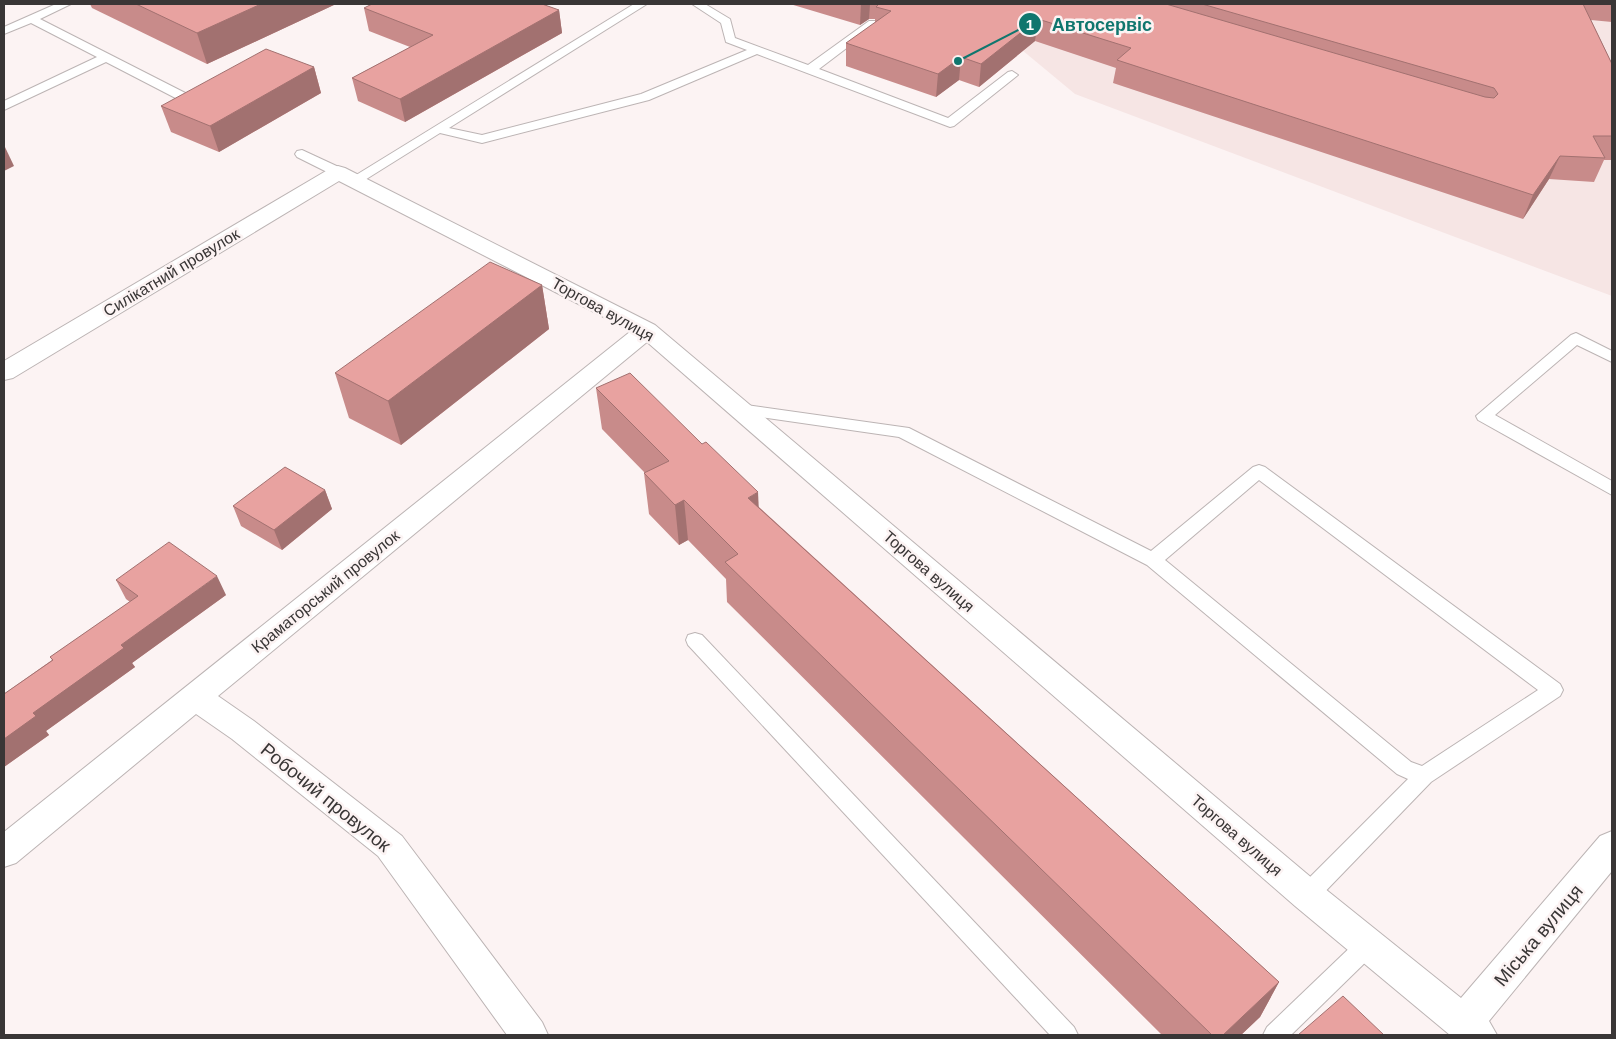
<svg xmlns="http://www.w3.org/2000/svg" width="1616" height="1039" viewBox="0 0 1616 1039" font-family="Arial,sans-serif">
	<style>
		.built { fill: #f6e5e4 }
		.lines { fill: none; stroke-linecap: round; stroke-linejoin: round }
		.service-casing { stroke: #bcb4b4; stroke-width: 2 }
		.minor-casing { stroke: #bcb4b4; stroke-width: 2 }
		.service { fill: #fff; fill-rule: evenodd }
		.minor { fill: #fff; fill-rule: evenodd }
		.wall { fill: #c88b8a }
		.shaded-wall { fill: #a27170 }
		.building { fill: #e8a2a0; stroke: #a27170 }
		.labels { text-anchor: middle; stroke-width: 5; stroke-linejoin: round; paint-order: stroke }
		.street-label { font-size: 16px; fill: #393636; stroke: #fcf3f3 }
		.near-street-label { font-size: 19px; fill: #393636; stroke: #fcf3f3 }
		.leader { fill: none; stroke: #0f766e; stroke-width: 2 }
		.callout-dot { fill: #0f766e; stroke: #fcf3f3; stroke-width: 2 }
		.mark-label { font-size: 15px; text-anchor: middle; font-weight: bold; fill: #fff }
		.callout-label { font-size: 18px; text-anchor: middle; font-weight: bold; fill: #0f766e; stroke: #fcf3f3; stroke-width: 5; stroke-linejoin: round; paint-order: stroke }
	</style>
	<rect width="100%" height="100%" fill="#fcf3f3"/>
	<path class="built" d="M981,4h631v292l-537,-202 -101,-84z"/>
	<g class="lines">
		<g class="service-casing">
			<g id="service">
				<path d="M56,4h15l-31,15 159,81 2,3 -2,3h-8l-85,-44 -102,48v-9l93,-44 -66,-34 -27,11v-7z"/>
				<path d="M634,4h13l-198,124 33,7 159,-41 106,-44 -21,-8 -5,-19 -29,-19h13l25,15 5,19 73,27 61,-44h8l2,2 -2,2 -58,44 129,49 60,-46 4,-1 6,4 -64,51 -4,1 -193,-73 -108,46 -167,43 -42,-10 -80,50 -5,1 -7,-4z"/>
				<path d="M302,150l41,19 2,3 -7,4 -5,-1 -36,-18 -2,-3 2,-3z"/>
				<path d="M1576,333l36,18v11l-35,-17 -82,70 117,66v14l-134,-75 -2,-4 95,-81z"/>
				<path d="M739,404l170,24 242,123 102,-84 6,-2 6,2 295,217 3,6 -3,6 -129,86 -116,120 -8,3 -8,-3 -3,-7 3,-7 109,-109 -11,-5 -250,-209 -248,-128 -166,-24 -2,-4 2,-4zM1259,480l279,210 -116,76 -11,-4 -246,-202z"/>
				<path d="M695,633l7,2 372,392 4,8h-28l-362,-390 -2,-5 2,-5z"/>
				<path d="M1368,934l8,4 3,7 -3,7 -85,83h-28l4,-8 93,-89z"/>
			</g>
		</g>
		<g class="minor-casing">
			<path id="minor" d="M338,166l7,2 310,157 664,559 142,114 139,-162 12,-5v40l-123,150 8,14h-47l-155,-129 -648,-564 -429,354 36,25 148,115 140,186 6,13h-41l-129,-179 -146,-117 -36,-25 -180,149 -12,4v-35l627,-501 -292,-150 -326,197 -9,2v-19l327,-193z"/>
		</g>
		<use href="#service" class="service"/>
		<use href="#minor" class="minor"/>
	</g>
	<g class="wall">
		<path d="M90,4h246l-129,60 -115,-56z"/>
		<path d="M790,4h822v18l-21,-2 21,44v96h-8l-10,22 -45,-3 -26,40 -410,-136 3,-15 -81,-27 -56,46 -20,-7 -23,17 -90,-31v-23l29,-20v-4h-6l-9,6z"/>
		<path d="M364,8l195,2 3,23 -157,89 -47,-21 -6,-23 58,-31 -41,-16z"/>
		<path d="M314,67l7,26 -102,59 -48,-20 -10,-26z"/>
		<path d="M542,285l7,44 -148,116 -52,-27 -14,-45z"/>
		<path d="M596,388l163,119 520,475 -19,35 -19,18h-79l-435,-433 -1,-23 -38,-39 -9,5 -30,-31 -5,-41h1l-43,-44z"/>
		<path d="M325,490l7,19 -50,41 -41,-24 -8,-20z"/>
		<path d="M116,580l110,15 -94,68 3,4 -89,64 3,4 -45,32v-73l48,-34 -2,-3 80,-55 -4,-3z"/>
	</g>
	<g class="shaded-wall">
		<path d="M261,4h75l-129,60 -10,-31z"/>
		<path d="M861,4h9l-1,15 -9,6z"/>
		<path d="M559,10l3,23 -157,89 -5,-23z"/>
		<path d="M1038,19l-3,22 -56,46 2,-23z"/>
		<path d="M961,57l-2,23 -23,17 2,-23z"/>
		<path d="M314,67l7,26 -102,59 -9,-26z"/>
		<path d="M4,145l10,21 -10,5z"/>
		<path d="M1560,156l-11,23 -26,40 10,-24z"/>
		<path d="M542,285l7,44 -148,116 -13,-44z"/>
		<path d="M325,490l7,19 -50,41 -8,-20z"/>
		<path d="M758,492l2,41 -12,-35z"/>
		<path d="M684,500l4,40 -9,5 -4,-40z"/>
		<path d="M217,576l9,19 -94,68 3,4 -89,64 3,4 -45,32v-28l29,-26 88,-68z"/>
		<path d="M1279,982l-19,35 -19,18h-18z"/>
	</g>
	<g class="building">
		<path d="M136,4h125l-64,29z"/>
		<path d="M372,4h170l17,6 -159,89 -48,-21 81,-43 -69,-27z"/>
		<path d="M879,4h287l319,93 9,1 4,-4 -4,-6 -292,-84h381l29,60v72h-19l12,22 -45,-2 -27,39 -416,-135 14,-12 -93,-29 -57,45 -20,-7 -23,17 -92,-31 45,-32 -15,-4z"/>
		<path d="M266,49l48,18 -104,59 -49,-20z"/>
		<path d="M490,262l52,23 -154,116 -53,-28z"/>
		<path d="M630,373l72,71 4,-2 52,50 -10,6 531,484 -56,53h-11l-487,-473 13,-8 -54,-54 -9,5 -31,-32 25,-12 -73,-73z"/>
		<path d="M285,467l40,23 -51,40 -41,-24z"/>
		<path d="M169,542l48,34 -96,69 3,3 -91,65 3,3 -32,23v-45l49,-34 -3,-3 88,-61 -22,-16z"/>
		<path d="M1343,996l41,39h-86z"/>
	</g>
	<g class="labels">
		<g class="street-label">
			<text transform="translate(171 272) rotate(-31)" y="6">Силікатний провулок</text>
			<text transform="translate(603 309) rotate(29)" y="6">Торгова вулиця</text>
			<text transform="translate(929 571) rotate(41)" y="6">Торгова вулиця</text>
			<text transform="translate(325 591) rotate(-39)" y="6">Краматорський провулок</text>
			<text transform="translate(1237 835) rotate(41)" y="6">Торгова вулиця</text>
		</g>
		<g class="near-street-label">
			<text transform="translate(326 797) rotate(39)" y="7">Робочий провулок</text>
			<text transform="translate(1538 935) rotate(-50)" y="7">Міська вулиця</text>
		</g>
	</g>
	<path class="leader" d="M958 61L1030 24"/>
	<g class="callout-dot">
		<circle cx="958" cy="61" r="5"/>
		<circle cx="1030" cy="24" r="12"/>
	</g>
	<g class="mark-label">
		<text x="1030" y="30">1</text>
	</g>
	<g class="callout-label">
		<text x="1102" y="31">Автосервіс</text>
	</g>
	<rect width="1616" height="1039" fill="none" stroke="#393636" stroke-width="10"/>
</svg>
